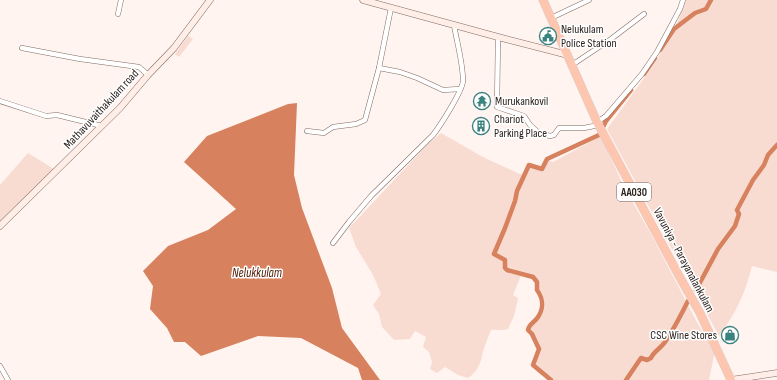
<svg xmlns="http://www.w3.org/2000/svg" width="777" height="380" viewBox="0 0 777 380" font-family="'Sofia Sans Condensed',sans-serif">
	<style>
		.green { fill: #f9dcd1 }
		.water { fill: #d7815e }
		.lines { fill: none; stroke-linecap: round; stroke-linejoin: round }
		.canal { stroke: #d7815e; stroke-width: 4.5 }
		.street-casing { stroke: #816b62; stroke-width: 5.5 }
		.secondary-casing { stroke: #816b62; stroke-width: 7 }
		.highway-casing { stroke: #d5d3d2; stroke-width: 9 }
		.street { stroke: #fff; stroke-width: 4.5 }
		.secondary { stroke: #ffeee7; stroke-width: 6 }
		.highway { stroke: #fec5af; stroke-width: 8 }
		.labels { text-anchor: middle; stroke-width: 3; stroke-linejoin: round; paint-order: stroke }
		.shield { fill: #fff; stroke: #6b6462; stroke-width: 1 }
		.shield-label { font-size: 11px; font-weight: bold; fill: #2c221f }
		.poi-label { font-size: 12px; fill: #2c221f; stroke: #fff; text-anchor: start }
		.street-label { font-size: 12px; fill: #2c221f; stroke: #fff }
		.water-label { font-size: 13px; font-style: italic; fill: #501a01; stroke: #fff }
	</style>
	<rect width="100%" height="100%" fill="#fff4f0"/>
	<g class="green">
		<path d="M686,0h91v272l-25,-6c-7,28 -16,47 -33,70l-112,-207 48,-66 23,-42z"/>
		<path d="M188,36l5,3 -14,18 -4,-3z"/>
		<path d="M441,133l42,24 37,17 5,1 5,-8 13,3 5,-10 5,2 48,-26 23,51 27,47 48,92 16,25 -6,29h-161l-13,-16 5,-16 -6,-13 -4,-6c7,-9 18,-23 12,-35 -1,-2 -3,-4 -4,-6 -2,-3 -3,-8 -5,-12l-11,-3 -9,22 5,3 -4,18 -6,13c-6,2 -11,0 -17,1 -2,6 -5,12 -7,18 -3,12 -4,22 -16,30l-10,-3 -13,-8 -8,6 -7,-4 2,-7 -3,-10 -6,-5 3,-10 -11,-6 -5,8 -16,1 -12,-13 -3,-13 -6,-9 8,-11 -8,-19 -17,-28 -7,-19 79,-84z"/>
		<path d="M28,153l26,16 -52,53 -2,-1v-36z"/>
	</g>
	<path class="water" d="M297,103l-3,72 8,33 30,80 10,40 38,52h-18l-4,-12 -57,-30 -43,-2 -57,20 -16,-14h-11l-7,-14 -17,-19 3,-23 -10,-15 25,-25 40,-16 28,-21 -52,-47 23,-26 81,-32z"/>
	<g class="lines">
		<g class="canal">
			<path d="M660,50l14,-21 21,-16 11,-4 5,-9"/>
			<path d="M644,74l11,-16"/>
			<path d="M696,290l22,-41 17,-23 4,-12 -2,-4 16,-30 11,-15 4,-10 9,-10"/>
			<path d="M551,380l-18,-15 6,-16 -7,-15 -4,-4c1,-6 7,-8 10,-13 6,-9 5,-19 -1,-27v-8l-4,-5 -26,-7 -2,-2v-8l-11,-6 11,-26 10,-27 2,-10 12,-26 13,4 5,-10 52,-24 7,-14 25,-31"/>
			<path d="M626,380l15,-22 6,2 4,-2c2,-6 10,-10 14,-16 9,-13 16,-27 23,-41"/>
		</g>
		<g class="street-casing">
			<g id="street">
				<path d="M118,14l3,-14"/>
				<path d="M551,18l38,-18"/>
				<path d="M498,37l-1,70 27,9 6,9 9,8 11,3 4,-1 5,-7h25l15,-3"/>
				<path d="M22,48l58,11 59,8 9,8"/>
				<path d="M572,65l39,-26 33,-25"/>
				<path d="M379,68l21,4 17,6 26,12 17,-1"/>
				<path d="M0,101l46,15 11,-1 45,11"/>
				<path d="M597,122l9,-6 36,-42 15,-22 23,-43 3,-9"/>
				<path d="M307,131l17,2 9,-6 23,-3 9,-4 14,-52 12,-60"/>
				<path d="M333,243l16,-21 22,-26 62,-61c7,-9 29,-43 30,-54 0,-18 -6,-38 -9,-56"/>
				<path d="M0,366l8,14"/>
			</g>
		</g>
		<g class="secondary-casing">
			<g id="secondary">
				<path d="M363,0l135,37 70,18"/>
				<path d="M0,226l120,-118 28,-33 26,-27 36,-48"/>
				<path d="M731,380l46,-7"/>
			</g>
		</g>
		<g class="highway-casing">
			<path id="highway" d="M543,0l54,122 81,152 22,39 31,67"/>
		</g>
		<use href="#street" class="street"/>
		<use href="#secondary" class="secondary"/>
		<use href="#highway" class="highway"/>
	</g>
	<defs>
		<g id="civic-ring" transform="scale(0.9)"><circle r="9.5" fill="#fff" stroke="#3a8280" stroke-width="1.5"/><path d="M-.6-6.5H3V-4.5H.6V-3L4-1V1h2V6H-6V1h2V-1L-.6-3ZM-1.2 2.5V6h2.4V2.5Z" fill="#3a8280"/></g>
		<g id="temple-ring" transform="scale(0.9)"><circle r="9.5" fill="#fff" stroke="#3a8280" stroke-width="1.5"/><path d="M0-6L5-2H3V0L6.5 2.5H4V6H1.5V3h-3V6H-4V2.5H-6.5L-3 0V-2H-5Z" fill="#3a8280"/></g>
		<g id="building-ring" transform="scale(0.9)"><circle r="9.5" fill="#fff" stroke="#3a8280" stroke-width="1.5"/><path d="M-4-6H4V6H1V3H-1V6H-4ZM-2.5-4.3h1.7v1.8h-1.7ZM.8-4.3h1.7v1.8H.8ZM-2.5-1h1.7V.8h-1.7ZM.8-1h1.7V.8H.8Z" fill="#3a8280"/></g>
		<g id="shop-ring" transform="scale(0.9)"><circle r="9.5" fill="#fff" stroke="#3a8280" stroke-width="1.5"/><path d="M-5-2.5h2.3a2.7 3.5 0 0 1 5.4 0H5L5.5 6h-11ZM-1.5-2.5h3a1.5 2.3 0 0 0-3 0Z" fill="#3a8280"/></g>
	</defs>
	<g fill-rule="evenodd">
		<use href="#civic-ring" x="548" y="36"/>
		<use href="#temple-ring" x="482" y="101"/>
		<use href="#building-ring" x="481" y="126"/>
		<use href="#shop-ring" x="730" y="335"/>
	</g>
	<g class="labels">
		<rect class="shield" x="617" y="183" width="34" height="18" rx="3"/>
		<g class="shield-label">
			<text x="634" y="196">AA030</text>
		</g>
		<g class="poi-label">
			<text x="561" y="33">Nelukulam<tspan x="561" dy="14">Police Station</tspan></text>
			<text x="495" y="105">Murukankovil</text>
			<text x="494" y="123">Chariot<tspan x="494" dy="14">Parking Place</tspan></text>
			<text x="717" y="339" text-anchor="end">CSC Wine Stores</text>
		</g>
		<g class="street-label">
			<text transform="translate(101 109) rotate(-47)" y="4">Mathavuvaithakulam road</text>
			<text transform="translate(684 260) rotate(62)" y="4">Vavuniya - Parayanalankulam</text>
		</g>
		<g class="water-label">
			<text x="257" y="277">Nelukkulam</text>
		</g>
	</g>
</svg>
